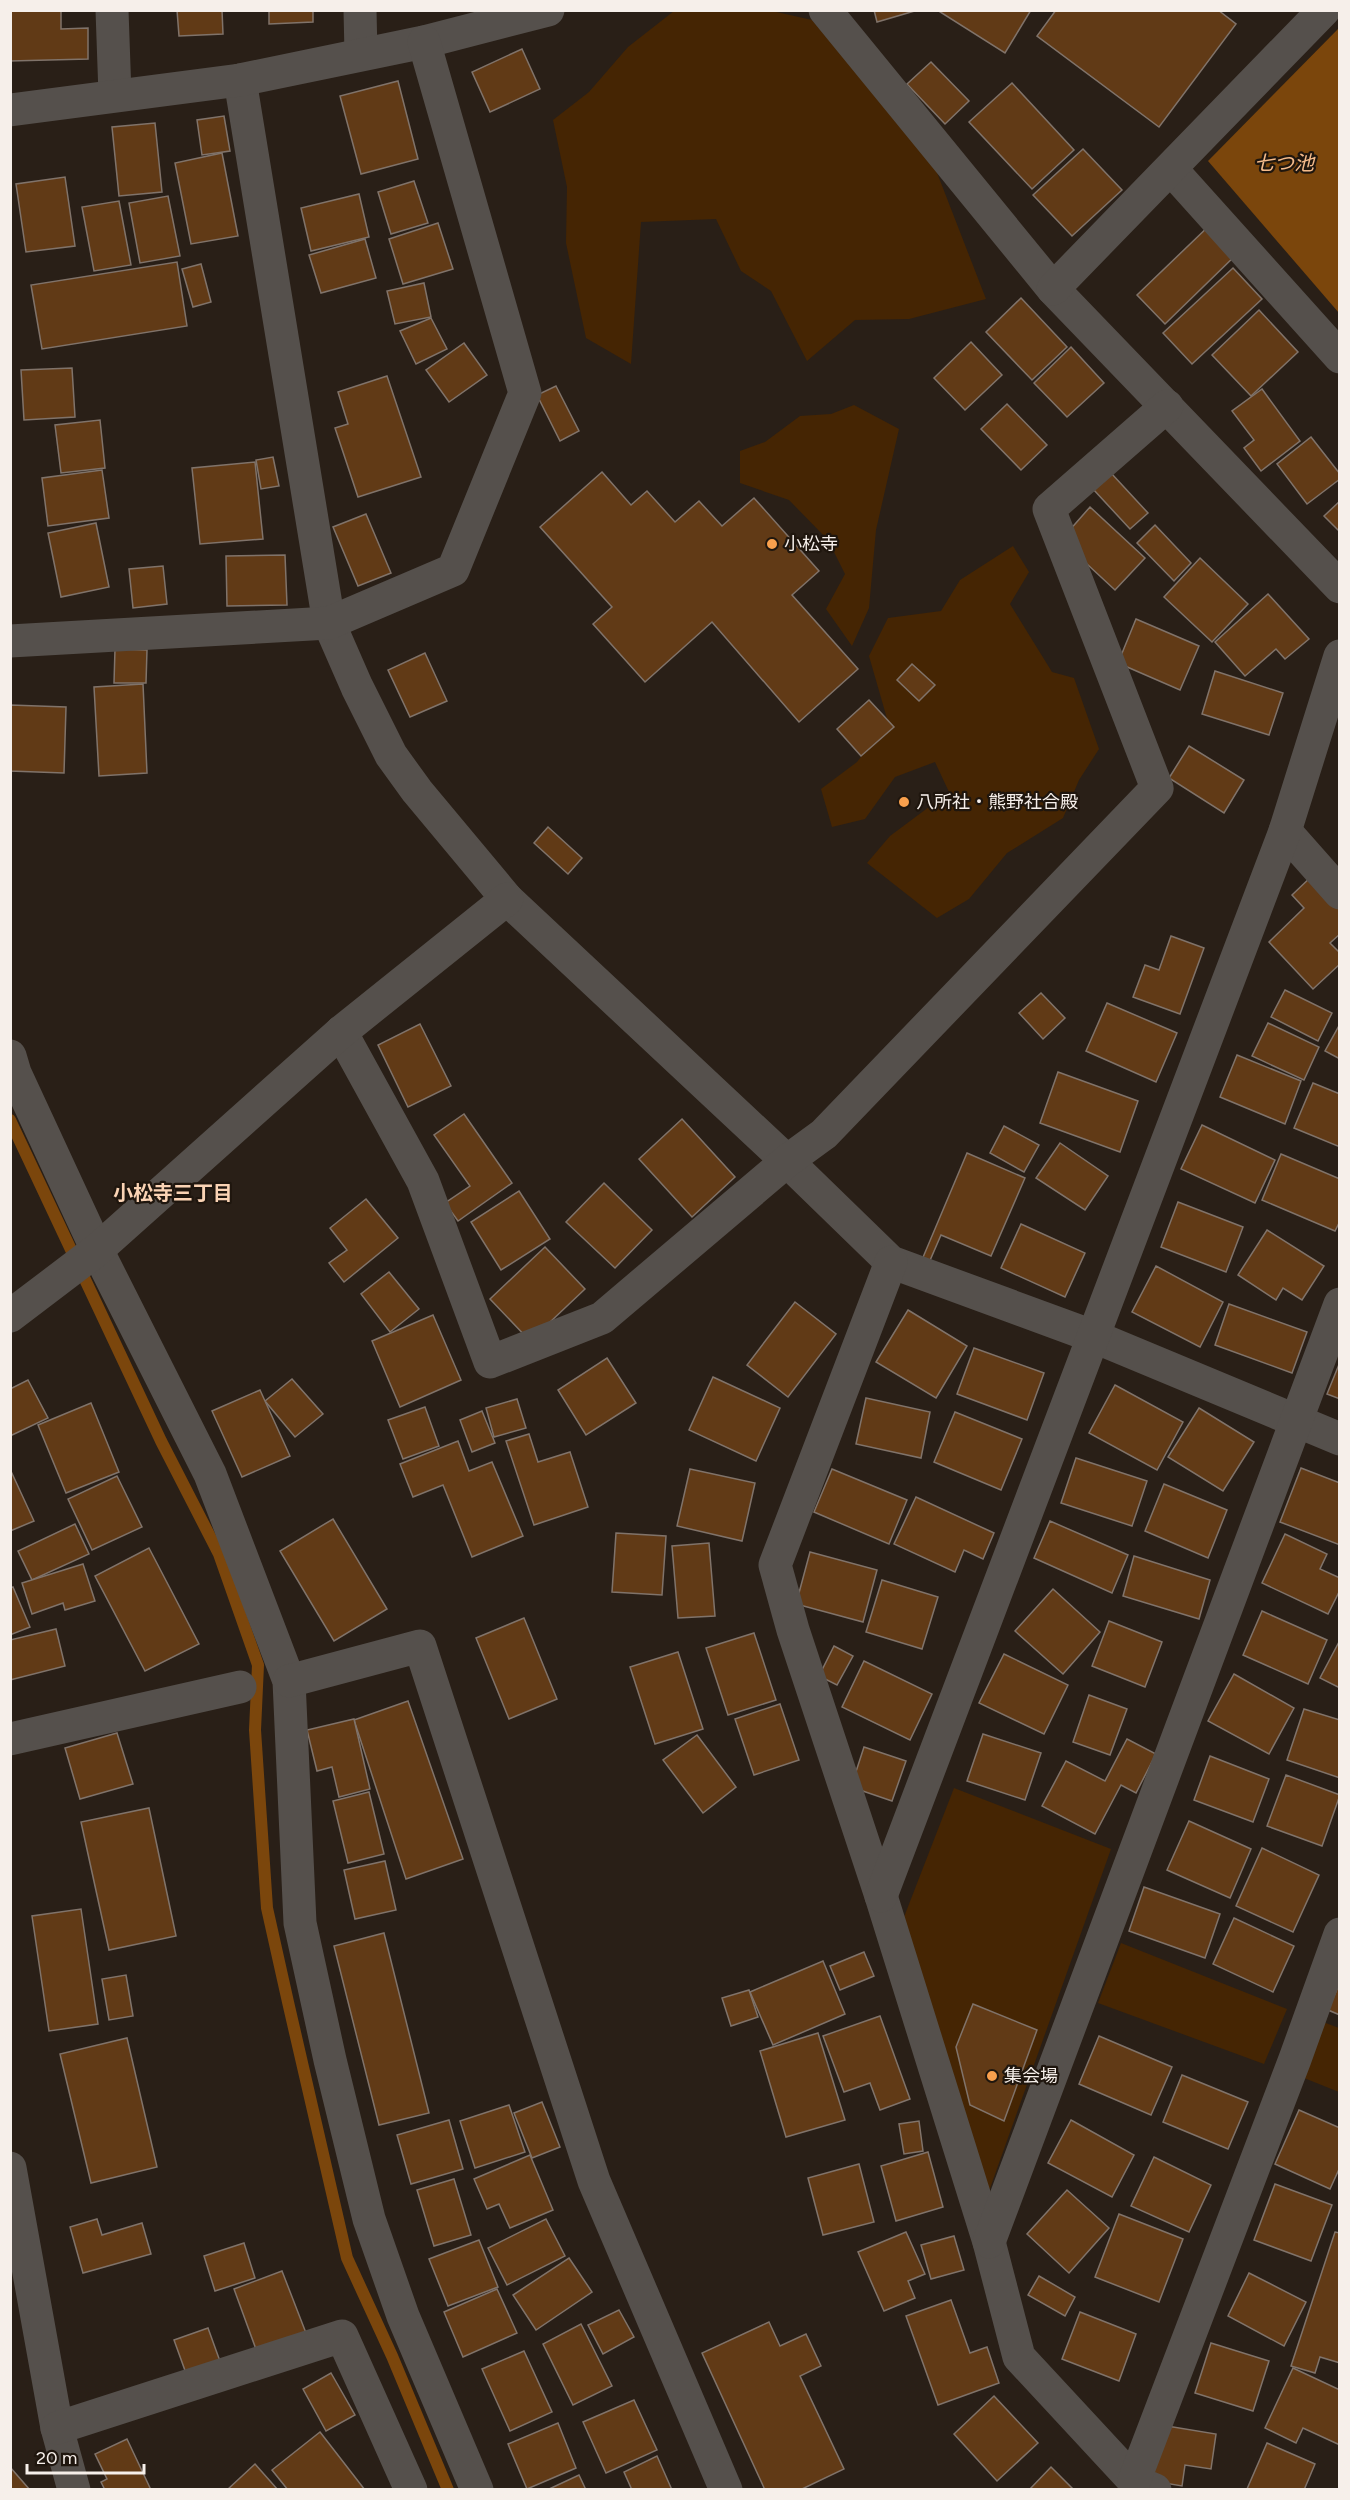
<svg xmlns="http://www.w3.org/2000/svg" width="1350" height="2500" viewBox="0 0 1350 2500" font-family="Figtree,'Noto Sans JP',sans-serif">
	<style>
		.green { fill: #452503 }
		.water { fill: #7b460c }
		.lines { fill: none; stroke-linecap: round; stroke-linejoin: round }
		.stream { stroke: #7b460c; stroke-width: 12 }
		.building { fill: #613a16; stroke: #80736a; stroke-width: 1.5 }
		.minor { stroke: #55504c; stroke-width: 33 }
		.poi-dot { fill: #f9a04d; stroke: #1f160e; stroke-width: 2 }
		.labels { text-anchor: middle; stroke-width: 4.5; stroke-linejoin: round; paint-order: stroke }
		.poi-label { font-size: 18px; fill: #f6efea; stroke: #1f160e; text-anchor: start }
		.water-label { font-size: 20px; font-style: italic; fill: #f5bb8b; stroke: #1f160e }
		.neighbourhood-label { font-size: 20px; font-weight: bold; fill: #fad3b4; stroke: #1f160e }
	</style>
	<rect width="100%" height="100%" fill="#291f17"/>
	<g class="green">
		<path d="M674,11h98l40,9 122,145 52,134 -77,20 -54,1 -48,41 -36,-70 -30,-20 -25,-52 -75,3 -10,142 -45,-26 -20,-95 1,-56 -14,-67 36,-28 39,-45z"/>
		<path d="M854,405l45,24 -23,101 -7,78 -17,38 -26,-37 19,-35 -17,-34 -39,-40 -49,-17v-32l25,-9 35,-26 31,-2z"/>
		<path d="M1013,546l16,26 -19,32 42,68 22,6 25,71 -20,31 -16,38 -56,35 -38,46 -32,19 -70,-55 23,-27 59,-44 -14,-30 -40,15 -30,42 -33,8 -11,-38 36,-27 31,-40 -19,-66 19,-38 53,-7 19,-31z"/>
		<path d="M954,1788l157,61 -122,342 -85,-274z"/>
		<path d="M1121,1943l166,66 -23,55 -166,-61z"/>
		<path d="M1323,2022l16,6v64l-35,-14z"/>
	</g>
	<path class="water" d="M1339,28v285l-131,-152z"/>
	<g class="lines">
		<path class="stream" d="M10,1120l151,321 58,113 39,111 -3,65 12,178 21,94 59,256 45,98 56,134"/>
	</g>
	<g class="building">
		<path d="M10,10h51v19l27,-1v31l-78,2z"/>
		<path d="M177,10h45l1,24 -44,2z"/>
		<path d="M269,10h44v12l-44,2z"/>
		<path d="M874,10h44l-41,12z"/>
		<path d="M937,10h94l-26,43z"/>
		<path d="M1056,10h162l18,14 -77,103 -122,-91z"/>
		<path d="M522,49l18,40 -50,23 -18,-40z"/>
		<path d="M931,62l38,39 -24,23 -38,-40z"/>
		<path d="M398,81l20,78 -57,15 -21,-78z"/>
		<path d="M1012,83l62,67 -42,39 -63,-67z"/>
		<path d="M224,116l6,35 -28,4 -5,-35z"/>
		<path d="M155,123l7,69 -43,4 -7,-69z"/>
		<path d="M1083,149l39,41 -50,46 -39,-41z"/>
		<path d="M222,153l16,83 -47,8 -16,-81z"/>
		<path d="M65,177l10,69 -49,6 -10,-68z"/>
		<path d="M414,181l14,42 -37,11 -13,-42z"/>
		<path d="M359,194l10,43 -58,14 -10,-43z"/>
		<path d="M168,196l12,60 -40,7 -11,-60z"/>
		<path d="M119,201l12,64 -37,6 -12,-64z"/>
		<path d="M1213,222l28,28 -76,74 -28,-29z"/>
		<path d="M438,223l15,46 -50,15 -14,-45z"/>
		<path d="M365,239l11,39 -55,15 -12,-38z"/>
		<path d="M177,262l10,64 -145,23 -11,-64z"/>
		<path d="M201,264l10,38 -18,5 -11,-38z"/>
		<path d="M1233,268l29,31 -70,65 -29,-31z"/>
		<path d="M424,283l7,34 -36,7 -8,-33z"/>
		<path d="M1021,298l46,49 -35,33 -46,-48z"/>
		<path d="M1259,310l39,42 -47,44 -39,-41z"/>
		<path d="M431,318l16,31 -31,15 -16,-33z"/>
		<path d="M971,342l31,33 -37,35 -31,-32z"/>
		<path d="M464,343l23,32 -38,27 -23,-32z"/>
		<path d="M1071,347l33,36 -37,34 -33,-34z"/>
		<path d="M72,368l3,49 -51,3 -3,-50z"/>
		<path d="M387,376l34,101 -63,20 -23,-69 13,-4 -10,-32z"/>
		<path d="M556,386l23,45 -19,10 -23,-46z"/>
		<path d="M1262,389l38,52 -39,30 -17,-23 10,-8 -22,-29z"/>
		<path d="M1007,404l40,41 -26,25 -40,-41z"/>
		<path d="M100,420l5,48 -44,5 -6,-48z"/>
		<path d="M1311,437l29,37v5l-33,25 -30,-40z"/>
		<path d="M273,457l6,29 -18,3 -5,-29z"/>
		<path d="M255,462l8,77 -63,5 -8,-76z"/>
		<path d="M102,470l7,48 -61,8 -6,-48z"/>
		<path d="M602,472l29,33 16,-14 28,31 24,-21 23,25 32,-28 65,73 -27,24 66,74 -59,53 -87,-100 -67,60 -52,-58 19,-17 -72,-80z"/>
		<path d="M1111,473l37,40 -18,16 -37,-40z"/>
		<path d="M1340,501v31l-16,-16z"/>
		<path d="M1090,507l55,51 -30,32 -54,-50z"/>
		<path d="M366,514l25,59 -33,13 -25,-59z"/>
		<path d="M96,523l13,64 -48,10 -13,-64z"/>
		<path d="M1155,525l36,38 -17,18 -37,-38z"/>
		<path d="M285,555l2,50 -60,1 -1,-50z"/>
		<path d="M1200,558l48,46 -36,38 -48,-45z"/>
		<path d="M163,566l4,38 -34,4 -4,-39z"/>
		<path d="M1268,594l41,45 -24,20 -9,-10 -31,27 -30,-34z"/>
		<path d="M1136,619l63,27 -19,44 -62,-27z"/>
		<path d="M115,649l32,1 -1,33h-32z"/>
		<path d="M425,653l22,48 -37,16 -22,-47z"/>
		<path d="M912,664l23,21 -16,16 -22,-21z"/>
		<path d="M1215,671l68,22 -14,42 -67,-21z"/>
		<path d="M143,684l4,89 -48,3 -5,-89z"/>
		<path d="M869,700l25,27 -33,29 -24,-27z"/>
		<path d="M10,705l56,2 -2,66 -54,-2z"/>
		<path d="M1189,746l55,34 -20,33 -55,-35z"/>
		<path d="M548,827l34,31 -14,16 -34,-31z"/>
		<path d="M1314,874l26,28v32l-10,9 10,10v11l-27,25 -44,-47 35,-34 -12,-13z"/>
		<path d="M1171,936l33,12 -24,66 -47,-17 12,-32 14,5z"/>
		<path d="M1285,990l47,23 -14,28 -47,-24z"/>
		<path d="M1041,993l24,25 -22,21 -24,-26z"/>
		<path d="M1107,1003l70,30 -21,49 -70,-31z"/>
		<path d="M1268,1023l51,24 -15,33 -52,-24z"/>
		<path d="M420,1024l31,62 -43,21 -30,-62z"/>
		<path d="M1340,1024v35l-15,-8z"/>
		<path d="M1237,1055l64,26 -16,43 -65,-27z"/>
		<path d="M1058,1072l80,29 -18,51 -80,-29z"/>
		<path d="M1313,1083l27,11v53l-46,-19z"/>
		<path d="M464,1114l48,69 -54,38 -13,-18 25,-17 -36,-51z"/>
		<path d="M682,1119l53,58 -43,40 -53,-58z"/>
		<path d="M1202,1125l73,35 -20,43 -74,-34z"/>
		<path d="M1004,1126l35,19 -15,27 -34,-19z"/>
		<path d="M1060,1143l48,33 -23,34 -49,-32z"/>
		<path d="M967,1153l58,25 -34,78 -50,-21 -13,30 -7,-3z"/>
		<path d="M1281,1154l59,25v42l-5,10 -73,-31z"/>
		<path d="M604,1183l48,47 -37,38 -49,-46z"/>
		<path d="M519,1191l31,48 -49,31 -30,-48z"/>
		<path d="M366,1199l32,39 -54,44 -15,-19 18,-13 -17,-22z"/>
		<path d="M1178,1202l65,25 -17,45 -65,-25z"/>
		<path d="M1021,1224l64,29 -20,44 -64,-29z"/>
		<path d="M1267,1230l57,36 -22,34 -19,-12 -7,12 -38,-25z"/>
		<path d="M545,1247l40,42 -55,52 -40,-42z"/>
		<path d="M1156,1266l67,36 -23,45 -68,-35z"/>
		<path d="M389,1272l30,37 -29,23 -29,-38z"/>
		<path d="M795,1302l41,32 -48,63 -41,-32z"/>
		<path d="M1229,1304l78,28 -15,41 -77,-28z"/>
		<path d="M908,1310l59,36 -31,52 -60,-36z"/>
		<path d="M433,1315l28,65 -61,27 -28,-66z"/>
		<path d="M974,1348l70,25 -17,47 -70,-26z"/>
		<path d="M607,1358l29,45 -50,32 -28,-45z"/>
		<path d="M1340,1362v37l-13,-5z"/>
		<path d="M713,1377l67,31 -24,53 -67,-31z"/>
		<path d="M292,1379l31,35 -28,23 -30,-36z"/>
		<path d="M28,1380l20,38 -38,18v-47z"/>
		<path d="M1115,1385l68,37 -26,48 -68,-37z"/>
		<path d="M260,1390l30,66 -48,21 -30,-66z"/>
		<path d="M866,1398l64,14 -9,46 -65,-14z"/>
		<path d="M517,1399l9,29 -32,9 -8,-29z"/>
		<path d="M91,1403l28,69 -53,21 -28,-68z"/>
		<path d="M425,1407l14,39 -36,13 -15,-39z"/>
		<path d="M1199,1408l55,34 -31,49 -55,-34z"/>
		<path d="M482,1411l13,32 -23,9 -12,-32z"/>
		<path d="M955,1412l67,27 -21,51 -67,-28z"/>
		<path d="M529,1434l9,28 32,-10 18,55 -54,18 -28,-84z"/>
		<path d="M458,1441l11,30 23,-9 31,74 -51,21 -29,-72 -30,12 -13,-33z"/>
		<path d="M1076,1458l71,23 -15,45 -71,-23z"/>
		<path d="M1301,1468l39,15v62l-60,-23z"/>
		<path d="M10,1469l24,52 -24,10z"/>
		<path d="M690,1469l65,14 -13,58 -65,-15z"/>
		<path d="M832,1469l75,31 -18,44 -75,-32z"/>
		<path d="M117,1476l25,51 -50,23 -24,-51z"/>
		<path d="M1164,1484l63,26 -19,48 -63,-27z"/>
		<path d="M916,1497l78,36 -11,26 -19,-9 -9,22 -61,-28z"/>
		<path d="M333,1519l54,90 -53,32 -54,-90z"/>
		<path d="M1050,1521l78,34 -16,38 -78,-35z"/>
		<path d="M75,1524l14,30 -57,26 -14,-29z"/>
		<path d="M616,1533l50,3 -4,59 -50,-3z"/>
		<path d="M1285,1534l42,20 -7,15 20,9v12l-12,24 -66,-31z"/>
		<path d="M709,1543l6,73 -37,2 -6,-72z"/>
		<path d="M149,1548l50,96 -54,27 -50,-95z"/>
		<path d="M810,1552l67,18 -14,52 -67,-18z"/>
		<path d="M1134,1556l76,24 -11,39 -76,-23z"/>
		<path d="M83,1564l12,37 -30,9 -2,-7 -31,11 -10,-31z"/>
		<path d="M882,1580l56,17 -16,52 -56,-17z"/>
		<path d="M13,1587l17,40 -20,8v-47z"/>
		<path d="M1053,1589l47,43 -37,42 -48,-43z"/>
		<path d="M1262,1611l65,29 -19,44 -65,-29z"/>
		<path d="M524,1618l33,81 -48,20 -33,-81z"/>
		<path d="M1109,1621l53,21 -17,45 -53,-21z"/>
		<path d="M56,1629l9,37 -55,14v-40z"/>
		<path d="M754,1633l22,67 -48,15 -22,-67z"/>
		<path d="M1340,1640v48l-20,-10z"/>
		<path d="M834,1646l19,10 -16,29 -18,-9z"/>
		<path d="M678,1652l25,77 -48,15 -25,-77z"/>
		<path d="M1004,1654l64,31 -24,49 -65,-31z"/>
		<path d="M864,1661l68,33 -22,46 -68,-33z"/>
		<path d="M1234,1674l60,34 -25,46 -61,-33z"/>
		<path d="M1089,1695l38,14 -17,46 -37,-13z"/>
		<path d="M408,1701l55,158 -57,20 -52,-159z"/>
		<path d="M780,1704l19,56 -45,15 -19,-56z"/>
		<path d="M1304,1709l36,11v58l-53,-18z"/>
		<path d="M354,1719l16,70 -31,8 -7,-30 -15,4 -10,-41z"/>
		<path d="M117,1733l16,51 -53,15 -15,-51z"/>
		<path d="M983,1734l58,19 -16,47 -58,-19z"/>
		<path d="M697,1735l39,52 -33,26 -40,-53z"/>
		<path d="M1127,1739l29,15 -20,39 -15,-8 -26,49 -53,-28 24,-45 39,20z"/>
		<path d="M864,1747l42,14 -14,40 -41,-14z"/>
		<path d="M1210,1756l59,23 -16,43 -59,-22z"/>
		<path d="M1286,1775l54,20 -18,51 -55,-20z"/>
		<path d="M369,1792l15,62 -36,9 -15,-62z"/>
		<path d="M149,1808l27,128 -67,14 -28,-128z"/>
		<path d="M1189,1821l62,28 -21,49 -63,-28z"/>
		<path d="M1262,1848l57,27 -26,57 -57,-26z"/>
		<path d="M385,1861l11,49 -41,9 -11,-49z"/>
		<path d="M1144,1887l76,27 -15,44 -76,-27z"/>
		<path d="M81,1909l17,115 -49,7 -17,-115z"/>
		<path d="M1234,1918l60,28 -21,46 -60,-28z"/>
		<path d="M384,1933l45,180 -50,12 -45,-179z"/>
		<path d="M864,1952l10,24 -34,14 -10,-24z"/>
		<path d="M823,1961l22,53 -72,31 -23,-53z"/>
		<path d="M126,1975l7,41 -24,4 -7,-41z"/>
		<path d="M1340,1982v33l-12,-5z"/>
		<path d="M749,1990l9,27 -27,9 -9,-28z"/>
		<path d="M973,2004l64,26 -33,91 -34,-16 -14,-58z"/>
		<path d="M880,2016l30,83 -30,11 -10,-27 -26,9 -21,-56z"/>
		<path d="M818,2033l27,87 -59,17 -26,-86z"/>
		<path d="M1099,2036l73,31 -21,48 -72,-31z"/>
		<path d="M127,2038l30,129 -66,16 -31,-129z"/>
		<path d="M1182,2075l66,27 -20,47 -65,-27z"/>
		<path d="M542,2102l18,45 -28,11 -18,-45z"/>
		<path d="M509,2105l16,47 -50,16 -15,-47z"/>
		<path d="M1299,2110l41,18v39l-10,22 -55,-25z"/>
		<path d="M449,2120l14,49 -52,15 -14,-49z"/>
		<path d="M1071,2120l63,35 -22,42 -64,-34z"/>
		<path d="M919,2121l4,30 -19,3 -5,-30z"/>
		<path d="M928,2152l15,55 -47,14 -15,-55z"/>
		<path d="M530,2155l23,55 -43,18 -11,-24 -12,5 -13,-30z"/>
		<path d="M1154,2157l57,28 -22,47 -58,-26z"/>
		<path d="M859,2164l15,58 -51,13 -15,-57z"/>
		<path d="M454,2179l17,56 -37,11 -17,-56z"/>
		<path d="M1275,2184l57,21 -21,56 -57,-21z"/>
		<path d="M1067,2190l42,38 -40,45 -42,-39z"/>
		<path d="M1119,2214l64,25 -24,63 -64,-25z"/>
		<path d="M97,2219l5,16 40,-12 9,31 -68,19 -13,-46z"/>
		<path d="M546,2219l19,37 -58,29 -19,-37z"/>
		<path d="M906,2232l19,42 -17,7 7,17 -31,13 -26,-59z"/>
		<path d="M1335,2232l5,1v130l-20,-6 -5,16 -24,-7z"/>
		<path d="M954,2236l10,34 -33,9 -10,-34z"/>
		<path d="M479,2240l19,47 -50,19 -19,-47z"/>
		<path d="M244,2243l11,35 -40,13 -11,-35z"/>
		<path d="M569,2258l23,34 -56,38 -23,-35z"/>
		<path d="M282,2271l24,62 -49,19 -23,-63z"/>
		<path d="M1249,2273l57,29 -22,44 -56,-30z"/>
		<path d="M1039,2276l36,21 -10,19 -37,-21z"/>
		<path d="M497,2289l20,44 -54,24 -19,-45z"/>
		<path d="M951,2300l19,53 17,-6 12,36 -61,22 -32,-89z"/>
		<path d="M619,2310l15,27 -31,17 -15,-29z"/>
		<path d="M1080,2312l56,22 -17,47 -57,-22z"/>
		<path d="M769,2322l11,24 26,-12 15,32 -21,10 44,93 -44,21h-35l-63,-137z"/>
		<path d="M581,2324l31,62 -39,19 -30,-61z"/>
		<path d="M208,2328l13,36 -34,12 -13,-36z"/>
		<path d="M1211,2343l58,18 -16,50 -58,-18z"/>
		<path d="M524,2351l28,61 -42,19 -28,-62z"/>
		<path d="M1293,2368l47,22v55l-37,-17 -7,15 -31,-15z"/>
		<path d="M331,2373l24,42 -29,16 -23,-42z"/>
		<path d="M994,2396l44,47 -41,38 -43,-47z"/>
		<path d="M634,2400l23,50 -51,23 -23,-51z"/>
		<path d="M558,2423l18,45 -49,21 -19,-45z"/>
		<path d="M1161,2425l55,9 -5,35 -26,-4 -3,21 -30,-5z"/>
		<path d="M320,2432l45,58h-77l-16,-20z"/>
		<path d="M127,2439l24,51h-46l-4,-8 6,-3 -12,-25z"/>
		<path d="M1267,2443l48,21 -11,26 -57,-1z"/>
		<path d="M657,2456l15,34h-40l-8,-18z"/>
		<path d="M255,2464l23,26h-51z"/>
		<path d="M10,2467l20,23h-20z"/>
		<path d="M1051,2467l23,23h-45z"/>
		<path d="M579,2475l7,15h-39z"/>
	</g>
	<g class="lines">
		<g class="minor">
			<path d="M112,10l3,85"/>
			<path d="M360,10l1,44"/>
			<path d="M825,10l228,279 287,298"/>
			<path d="M240,80l89,543 28,64 34,68 26,36 90,108 280,262 104,101 204,75 245,102"/>
			<path d="M10,110l230,-30 184,-38 124,-32"/>
			<path d="M1171,169l169,188"/>
			<path d="M1053,289l271,-279"/>
			<path d="M10,641l319,-18 124,-53 72,-177 -101,-351"/>
			<path d="M1285,831l55,62"/>
			<path d="M341,1032l82,149 67,181 112,-44 185,-157 37,-27 333,-346 -108,-279 118,-103"/>
			<path d="M10,1056l5,17 82,177 113,224 79,207 11,242 30,137 39,159 34,97 74,174"/>
			<path d="M891,1262l-116,303 18,65 88,266 108,346 30,115 115,124 21,9"/>
			<path d="M10,1316l87,-66 244,-218 166,-133"/>
			<path d="M289,1681l131,-35 174,535 132,309"/>
			<path d="M10,1739l230,-52"/>
			<path d="M881,1896l404,-1065 55,-175"/>
			<path d="M10,2168l47,260 17,62"/>
			<path d="M989,2242l351,-938"/>
			<path d="M57,2428l285,-92 69,154"/>
			<path d="M1134,2481l161,-422 45,-125"/>
		</g>
	</g>
	<g class="poi-dot">
		<circle cx="772" cy="544" r="6"/>
		<circle cx="904" cy="802" r="6"/>
		<circle cx="992" cy="2076" r="6"/>
	</g>
	<g class="labels">
		<g class="poi-label">
			<text x="784" y="550">小松寺</text>
			<text x="916" y="808">八所社・熊野社合殿</text>
			<text x="1004" y="2082">集会場</text>
		</g>
		<g class="water-label">
			<text x="1284" y="170">七つ池</text>
		</g>
		<g class="neighbourhood-label">
			<text x="173" y="1200">小松寺三丁目</text>
		</g>
	</g>
	<rect width="1350" height="2500" fill="none" stroke="#f6efea" stroke-width="24"/>
	<path d="M27 2464v9h117v-9" fill="none" stroke="#f6efea" stroke-width="3"/>
	<text x="36" y="2464" font-size="18" fill="#f6efea" stroke="#1f160e" stroke-width="4.5" paint-order="stroke">20 m</text>
</svg>
